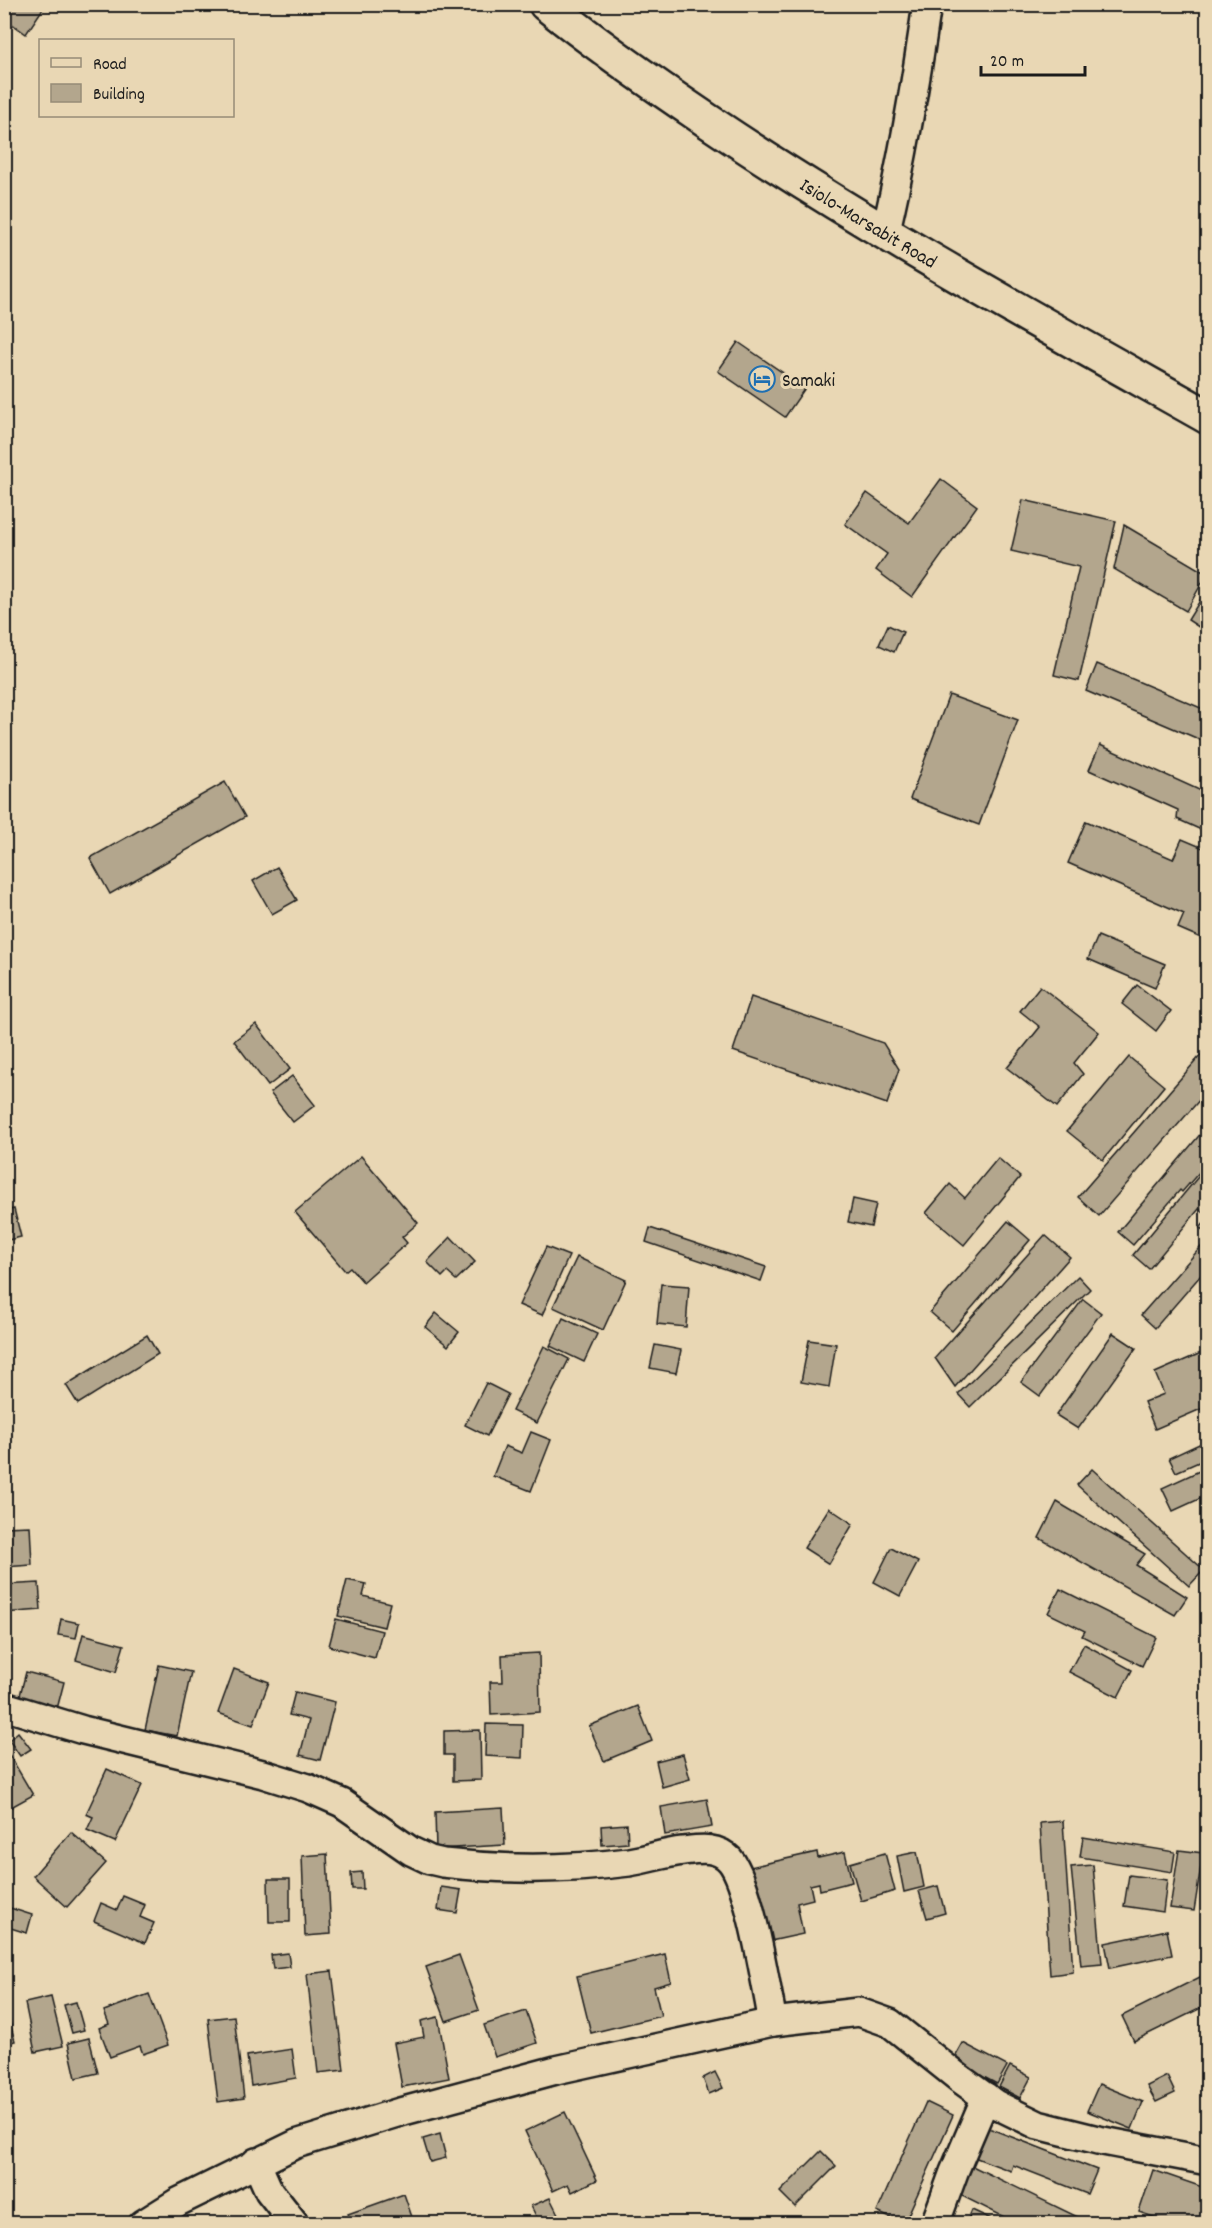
<svg xmlns="http://www.w3.org/2000/svg" width="1212" height="2228" viewBox="0 0 1212 2228" font-family="Dekko,sans-serif">
	<style>
		.building { fill: #b3a68d; stroke: #1c1c1c; stroke-width: 1.5 }
		.lines { fill: none; stroke-linecap: round; stroke-linejoin: round }
		.minor-casing { stroke: #1c1c1c; stroke-width: 32 }
		.trunk-casing { stroke: #1c1c1c; stroke-width: 38 }
		.minor { stroke: #e9d7b4; stroke-width: 27 }
		.trunk { stroke: #e9d7b4; stroke-width: 33 }
		.labels { text-anchor: middle; stroke-width: 6; stroke-linejoin: round; paint-order: stroke }
		.street-label { font-size: 20px; fill: #1c1c1c; stroke: #e9d7b4 }
		.poi-label { font-size: 20px; fill: #1c1c1c; stroke: #e9d7b4; text-anchor: start }
	</style>
	<rect width="100%" height="100%" fill="#e9d7b4"/>
	<filter id="ink" filterUnits="userSpaceOnUse"><feTurbulence type="fractalNoise" baseFrequency=".0167" numOctaves="2"/><feDisplacementMap in="SourceGraphic" scale="12" xChannelSelector="R" yChannelSelector="G"/><feConvolveMatrix kernelMatrix="1 2 1 2 8 2 1 2 1" color-interpolation-filters="sRGB"/></filter>
	<g filter="url(#ink)">
		<g class="building">
			<path d="M7,4h39l-20,30 -22,-16v-10z"/>
			<path d="M738,342l67,46 -20,29 -67,-46z"/>
			<path d="M941,479l36,27 -65,91 -36,-27 11,-16 -42,-30 22,-31 42,30z"/>
			<path d="M1023,500l93,21 -37,160 -25,-6 25,-108 -68,-16z"/>
			<path d="M1124,525l83,49 -21,37 -72,-42z"/>
			<path d="M1207,589h1v44l-20,-13z"/>
			<path d="M888,625l15,7 -9,20 -15,-7z"/>
			<path d="M1097,664l111,47v32l-122,-52z"/>
			<path d="M949,695l69,25 -39,105 -69,-26z"/>
			<path d="M1100,745l108,49v39l-31,-14 1,-9 -89,-40z"/>
			<path d="M225,782l20,35 -135,77 -20,-36z"/>
			<path d="M1086,821l87,38 9,-20 26,11v91l-30,-13 6,-14 -116,-51z"/>
			<path d="M277,867l20,33 -25,14 -19,-33z"/>
			<path d="M1098,936l67,28 -10,24 -67,-29z"/>
			<path d="M1137,985l34,26 -15,20 -34,-27z"/>
			<path d="M1040,986l59,46 -25,31 9,11 -26,33 -50,-39 33,-41 -20,-16z"/>
			<path d="M751,997l132,46 16,26 -12,35 -154,-53z"/>
			<path d="M256,1024l34,45 -22,17 -34,-45z"/>
			<path d="M1207,1048l1,42 -109,126 -21,-19z"/>
			<path d="M1129,1057l35,29 -61,74 -36,-29z"/>
			<path d="M292,1076l23,29 -22,17 -23,-29z"/>
			<path d="M1208,1125v37l-26,30 -2,-2 -47,55 -15,-13z"/>
			<path d="M361,1156l57,67 -16,14 5,6 -44,39 -13,-15 -5,4 -50,-59z"/>
			<path d="M998,1158l22,19 -56,68 -38,-32 24,-29 15,14z"/>
			<path d="M1208,1165v51l-9,-7 -50,60 -16,-14z"/>
			<path d="M853,1199l23,5 -5,23 -23,-5z"/>
			<path d="M14,1209l7,28 -17,4v-30z"/>
			<path d="M1208,1219v14l-8,-5z"/>
			<path d="M1008,1221l22,19 -78,91 -22,-19z"/>
			<path d="M650,1228l116,39 -5,14 -115,-39z"/>
			<path d="M1045,1235l25,22 -115,130 -20,-29z"/>
			<path d="M451,1237l24,25 -19,18 -9,-8 -5,5 -15,-15z"/>
			<path d="M1208,1239v28l-53,61 -14,-13z"/>
			<path d="M546,1247l23,9 -27,59 -23,-10z"/>
			<path d="M577,1257l49,23 -23,50 -50,-23z"/>
			<path d="M1078,1276l12,13 -120,118 -12,-13z"/>
			<path d="M661,1284l28,2 -3,41 -29,-3z"/>
			<path d="M1083,1299l18,14 -61,83 -19,-14z"/>
			<path d="M436,1313l23,19 -11,14 -23,-19z"/>
			<path d="M563,1318l34,16 -13,28 -34,-16z"/>
			<path d="M1113,1333l23,15 -58,81 -22,-14z"/>
			<path d="M147,1335l11,19 -80,50 -12,-19z"/>
			<path d="M809,1340l27,4 -7,43 -28,-5z"/>
			<path d="M655,1345l26,5 -5,23 -26,-5z"/>
			<path d="M544,1346l25,13 -32,64 -25,-12z"/>
			<path d="M1208,1350v56l-53,23 -11,-27 20,-8 -9,-21z"/>
			<path d="M486,1383l22,11 -21,42 -22,-11z"/>
			<path d="M531,1432l20,8 -20,51 -38,-15 12,-30 17,7z"/>
			<path d="M1208,1440v18l-32,14 -7,-14z"/>
			<path d="M1208,1467v28l-35,16 -11,-23z"/>
			<path d="M1092,1469l112,101 -15,16 -112,-101z"/>
			<path d="M1057,1502l88,52 -9,11 51,32 -12,18 -136,-77z"/>
			<path d="M829,1508l24,16 -24,40 -25,-16z"/>
			<path d="M30,1526l2,39 -28,2v-40z"/>
			<path d="M891,1548l27,14 -18,34 -26,-14z"/>
			<path d="M347,1580l19,4 -3,12 27,7 -6,24 -46,-11z"/>
			<path d="M39,1583l2,27 -37,3v-28z"/>
			<path d="M1060,1589l96,48 -14,29 -60,-30 3,-5 -37,-18z"/>
			<path d="M61,1619l18,4 -3,15 -18,-3z"/>
			<path d="M336,1619l46,12 -7,27 -46,-12z"/>
			<path d="M83,1634l41,11 -8,27 -40,-12z"/>
			<path d="M1084,1644l48,26 -14,27 -49,-25z"/>
			<path d="M539,1653l1,59 -49,3 -1,-33h13l-1,-27z"/>
			<path d="M159,1665l32,7 -14,64 -32,-6z"/>
			<path d="M234,1669l35,13 -16,43 -35,-12z"/>
			<path d="M26,1672l38,10 -7,27 -38,-10z"/>
			<path d="M295,1692l40,10 -15,58 -20,-5 9,-35 -20,-5z"/>
			<path d="M638,1706l14,35 -48,20 -15,-35z"/>
			<path d="M486,1724l37,1 -1,33 -37,-2z"/>
			<path d="M480,1730l1,50 -28,1v-26h-9v-24z"/>
			<path d="M18,1732l13,17 -11,7 -11,-16z"/>
			<path d="M7,1751l26,44 -29,16v-59z"/>
			<path d="M683,1754l7,25 -28,8 -6,-26z"/>
			<path d="M107,1769l35,16 -27,57 -28,-12 6,-13 -7,-3z"/>
			<path d="M707,1799l5,28 -47,8 -4,-28z"/>
			<path d="M503,1808l2,37 -69,4 -1,-37z"/>
			<path d="M1063,1821l10,151 -23,3 -10,-152z"/>
			<path d="M627,1824l1,19 -26,2 -1,-19z"/>
			<path d="M71,1832l35,31 -39,44 -34,-31z"/>
			<path d="M1083,1837l92,15 -3,20 -92,-15z"/>
			<path d="M1179,1850l24,3 -9,58 -24,-3z"/>
			<path d="M817,1852l1,6 27,-6 7,30 -32,8 -1,-7 -9,2 3,14 -16,4 6,31 -37,8 -16,-75z"/>
			<path d="M917,1852l7,35 -20,5 -7,-36z"/>
			<path d="M885,1853l10,38 -34,10 -11,-38z"/>
			<path d="M327,1854l4,80 -26,2 -3,-80z"/>
			<path d="M1093,1865l9,99 -21,2 -10,-99z"/>
			<path d="M362,1872l1,17h-11l-1,-16z"/>
			<path d="M1129,1875l38,5 -4,32 -39,-6z"/>
			<path d="M268,1879h22v43h-21z"/>
			<path d="M938,1886l7,27 -18,5 -8,-27z"/>
			<path d="M441,1887l20,3 -4,23 -19,-3z"/>
			<path d="M123,1896l22,9 -5,12 14,6 -9,20 -51,-22 7,-18 16,7z"/>
			<path d="M4,1906l28,9 -5,18 -23,-7z"/>
			<path d="M1167,1930l5,25 -62,13 -5,-25z"/>
			<path d="M288,1953l2,14 -17,2 -2,-14z"/>
			<path d="M665,1954l6,28 -17,5 7,29 -70,17 -14,-57z"/>
			<path d="M459,1955l20,55 -33,11 -20,-54z"/>
			<path d="M332,1971l12,99 -26,3 -11,-99z"/>
			<path d="M1208,1973v44l-5,-10 -69,34 -12,-25z"/>
			<path d="M149,1994l19,51 -25,9 -3,-8 -30,11 -11,-29 10,-4 -5,-13z"/>
			<path d="M51,1997l12,49 -28,6 -10,-49z"/>
			<path d="M4,2000l11,41 -11,3z"/>
			<path d="M76,2002l8,28 -12,3 -8,-28z"/>
			<path d="M526,2011l11,32 -42,14 -11,-32z"/>
			<path d="M234,2016l10,82 -26,4 -10,-83z"/>
			<path d="M438,2017l11,61 -47,9 -8,-44 30,-6 -3,-16z"/>
			<path d="M89,2038l9,35 -22,5 -8,-35z"/>
			<path d="M963,2043l44,23 -10,18 -44,-23z"/>
			<path d="M292,2049l4,29 -45,8 -4,-30z"/>
			<path d="M1010,2066l21,11 -11,21 -21,-11z"/>
			<path d="M715,2072l8,16 -14,6 -6,-16z"/>
			<path d="M1167,2076l8,17 -19,9 -9,-16z"/>
			<path d="M1099,2084l44,18 -11,27 -45,-18z"/>
			<path d="M926,2102l27,13 -49,109 -27,-12z"/>
			<path d="M565,2112l32,68 -25,12 -4,-8 -15,7 -28,-60z"/>
			<path d="M986,2127l111,43 -10,24 -74,-29 -2,6 -37,-14z"/>
			<path d="M440,2134l6,24 -16,4 -7,-23z"/>
			<path d="M821,2151l15,15 -41,41 -15,-15z"/>
			<path d="M964,2162l126,61v1h-72l-68,-34z"/>
			<path d="M1153,2170l55,19v35h-35l-34,-12z"/>
			<path d="M404,2194l9,26 -10,4h-51l-4,-10z"/>
			<path d="M550,2198l13,26h-23l-9,-18z"/>
			<path d="M972,2210l30,14h-36z"/>
		</g>
		<g class="lines">
			<g class="minor-casing">
				<g id="minor">
					<path d="M885,234c18,-76 31,-152 42,-230"/>
					<path d="M4,1706l79,24 180,44 45,14 34,15 69,48 19,9 13,3c62,7 124,7 186,-1 18,-3 36,-9 54,-11 17,-2 34,-5 47,9 20,23 36,127 43,162"/>
					<path d="M256,2162l13,29 26,33"/>
					<path d="M143,2224l35,-22 118,-58 104,-32 156,-42 217,-48 86,-10 31,11 69,55 36,26 43,21 60,15 110,21"/>
					<path d="M935,2224l19,-52 32,-75"/>
				</g>
			</g>
			<g class="trunk-casing">
				<g id="trunk">
					<path id="s1" d="M546,4c52,42 107,80 162,117 161,108 331,201 500,296"/>
				</g>
			</g>
			<use href="#minor" class="minor"/>
			<use href="#trunk" class="trunk"/>
		</g>
	</g>
	<defs>
		<g id="hotel-ring" transform="scale(1.35)"><circle r="9.5" fill="#e9d7b4" stroke="#1f6fb2" stroke-width="1.5"/><path d="M-6-4.5h1.5V1H6V5H4.5V3h-9V5H-6ZM-4 0a1.8 1.8 0 1 1 3.6 0ZM.5 0V-2.5h3Q6-2.5 6 0Z" fill="#1f6fb2"/></g>
	</defs>
	<g fill-rule="evenodd">
		<use href="#hotel-ring" x="762" y="379"/>
	</g>
	<g class="labels">
		<g class="street-label">
			<text dy="7" stroke="none"><textPath href="#s1" startOffset="390">Isiolo-Marsabit Road</textPath></text>
		</g>
		<g class="poi-label">
			<text x="782" y="386">Samaki</text>
		</g>
	</g>
	<rect width="1212" height="2228" fill="none" stroke="#e9d7b4" stroke-width="24"/>
	<rect x="12" y="12" width="1188" height="2204" fill="none" stroke="#1c1c1c" stroke-width="2" filter="url(#ink)"/>
	<rect x="39" y="39" width="195" height="78" fill="#e9d7b4" stroke="#978c77" stroke-width="1.5"/>
	<rect x="51" y="58" width="30" height="9" fill="#e9d7b4" stroke="#978c77" stroke-width="1.5"/>
	<text x="93" y="69" font-size="18" fill="#1c1c1c">Road</text>
	<rect x="51" y="84" width="30" height="18" fill="#b3a68d" stroke="#978c77" stroke-width="1.5"/>
	<text x="93" y="99" font-size="18" fill="#1c1c1c">Building</text>
	<path d="M981 66v9h104v-9" fill="none" stroke="#1c1c1c" stroke-width="3"/>
	<text x="990" y="66" font-size="18" fill="#1c1c1c" stroke="#e9d7b4" stroke-width="4.5" paint-order="stroke">20 m</text>
</svg>
